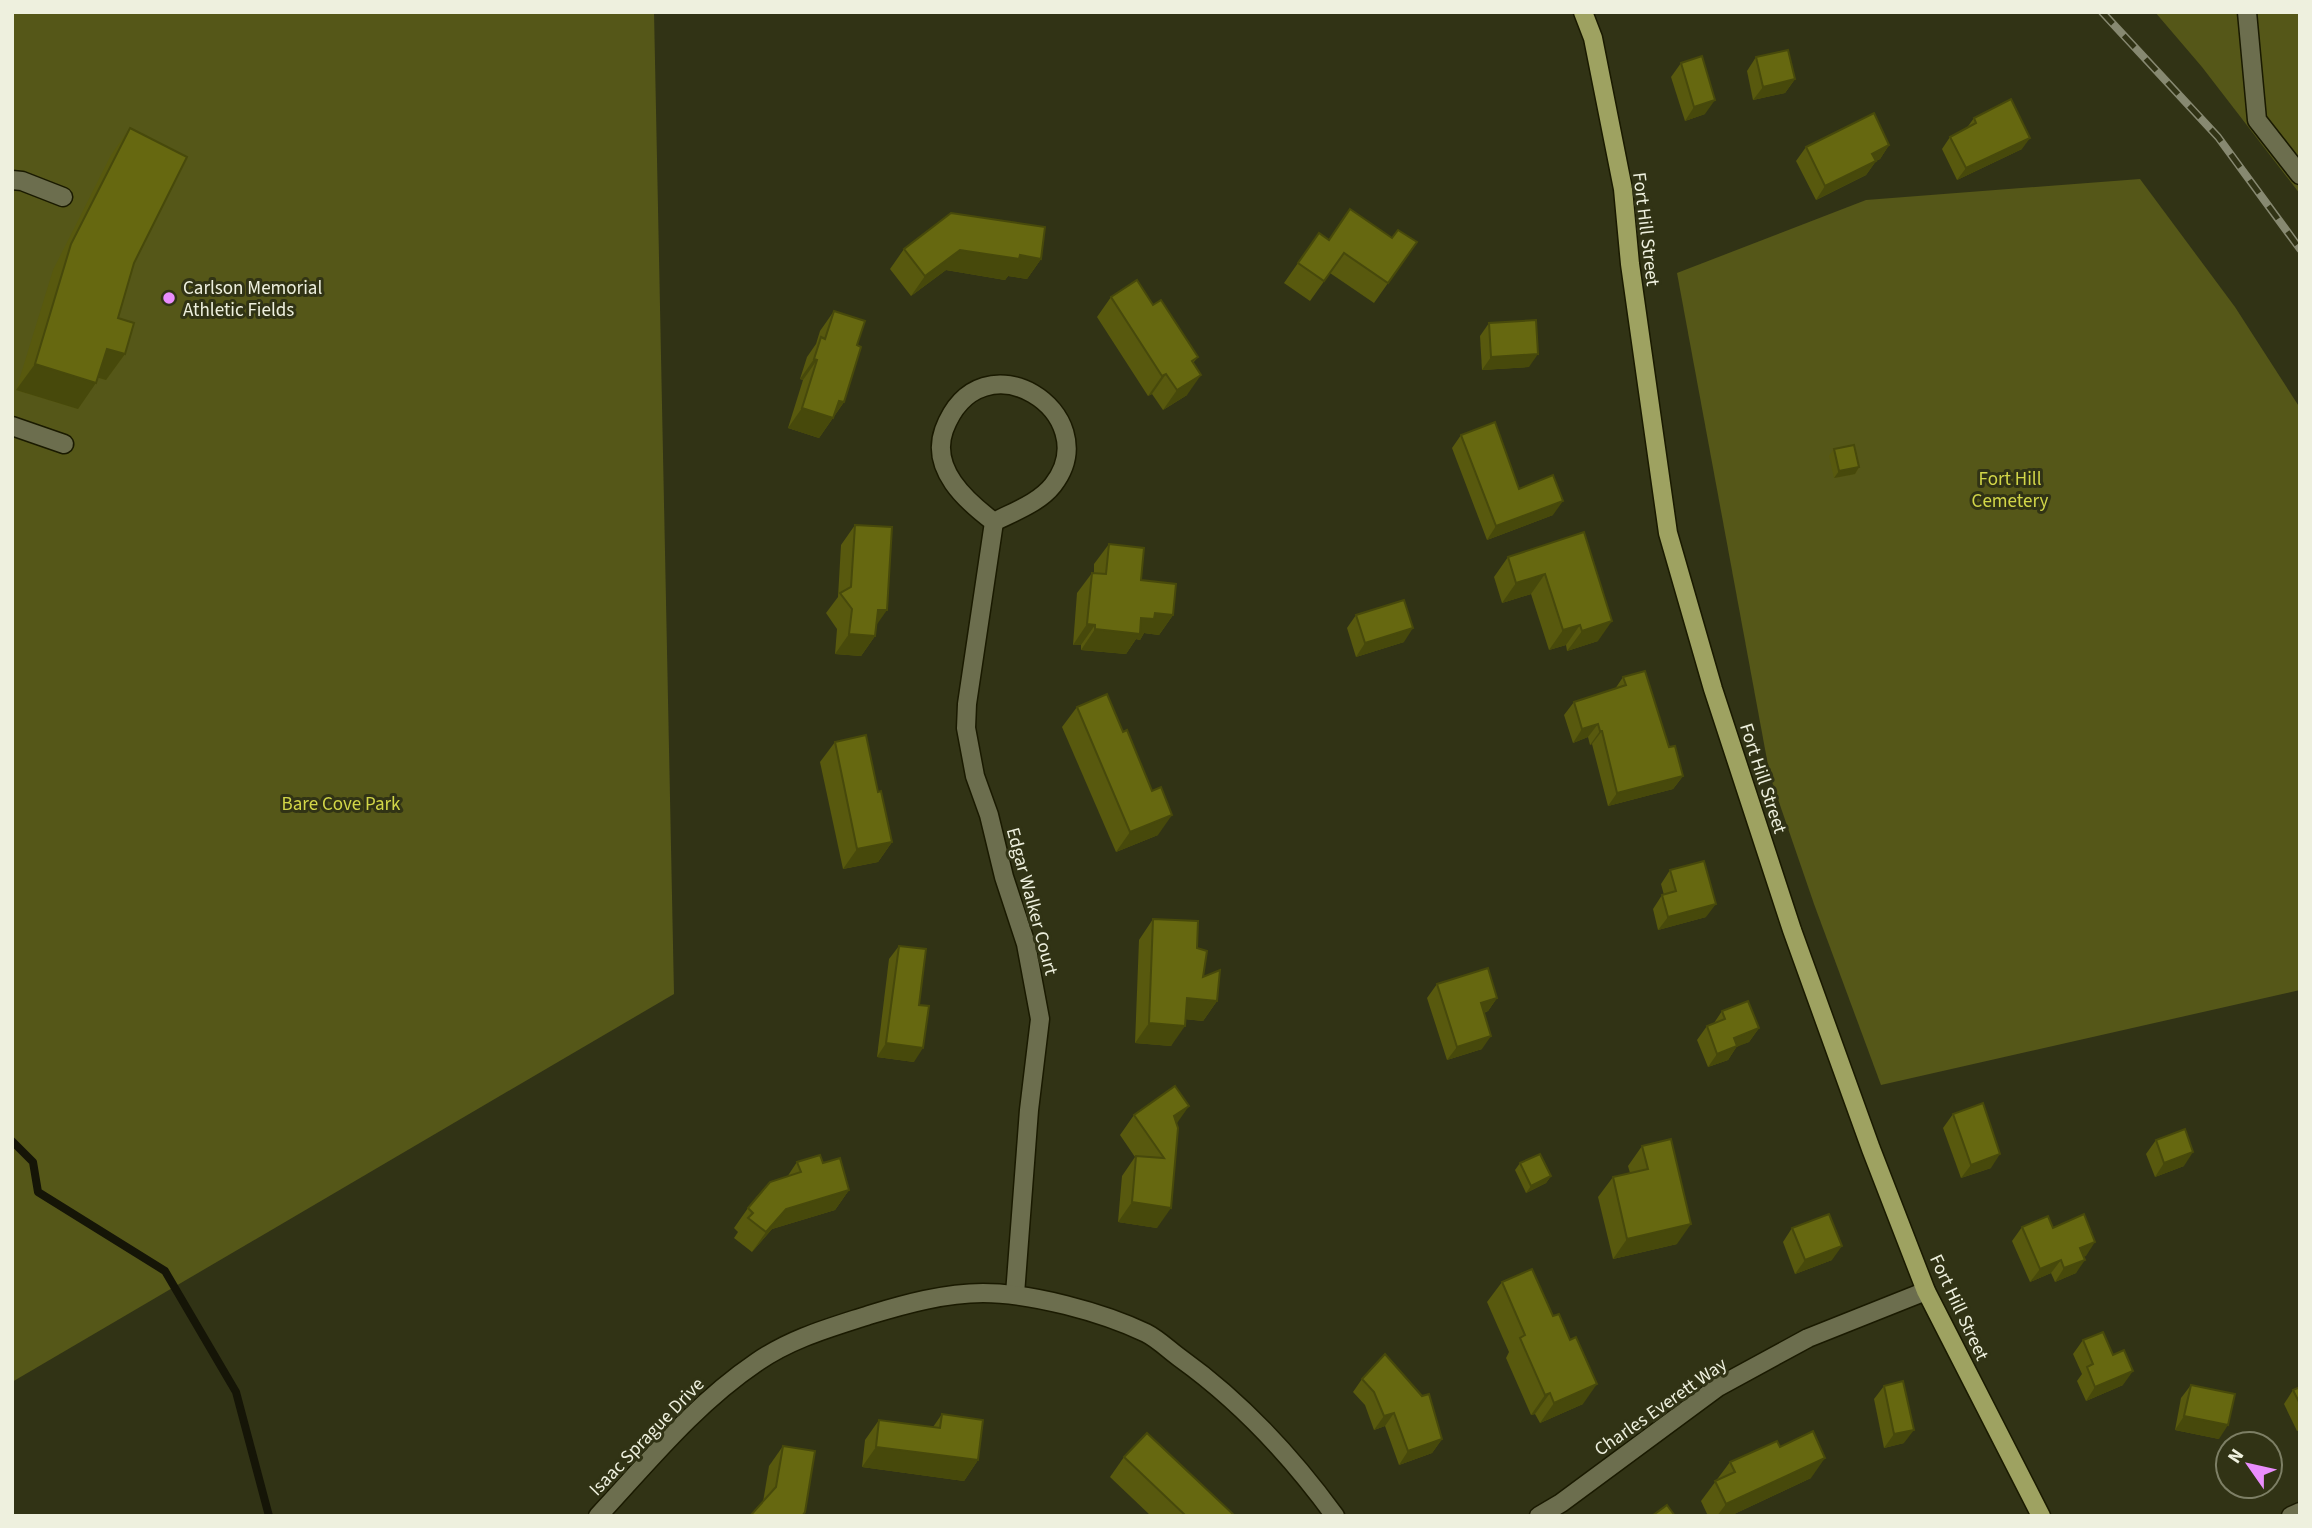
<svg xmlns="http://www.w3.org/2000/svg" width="2312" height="1528" viewBox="0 0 2312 1528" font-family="'Source Sans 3',sans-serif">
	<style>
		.green { fill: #555718 }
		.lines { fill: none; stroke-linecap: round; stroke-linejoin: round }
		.stream { stroke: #151507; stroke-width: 8 }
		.minor-casing { stroke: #1a1a00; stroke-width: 21 }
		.major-casing { stroke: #1a1a00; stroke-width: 21 }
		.minor { stroke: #6c6e4e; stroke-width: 18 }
		.major { stroke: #9ea261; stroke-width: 18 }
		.rail-casing { stroke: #878971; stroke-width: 8 }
		.rail { stroke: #313315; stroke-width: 5; stroke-dasharray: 16; stroke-linecap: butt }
		.wall { fill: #58590e }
		.shaded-wall { fill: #47490b }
		.building { fill: #666810; stroke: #47490b; stroke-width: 2 }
		.poi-dot { fill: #ea8dfd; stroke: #313315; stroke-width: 2.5 }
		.labels { text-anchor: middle; stroke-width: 6; stroke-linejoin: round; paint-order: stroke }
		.street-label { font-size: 19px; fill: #eef0de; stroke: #313315 }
		.poi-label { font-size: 19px; fill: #eef0de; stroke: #313315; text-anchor: start }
		.park-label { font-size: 19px; fill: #d2d648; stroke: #313315 }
	</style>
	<rect width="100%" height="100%" fill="#313315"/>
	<g class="green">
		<path d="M12,12h642l20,982 -662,388z"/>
		<path d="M2155,12h145v182l-98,-127z"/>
		<path d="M2140,179l95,128 65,101v582l-419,95 -67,-181 -44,-128 -93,-503 189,-73z"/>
	</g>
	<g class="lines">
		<path class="stream" d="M12,1141l21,21 5,30 127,79 71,121 33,124"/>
		<g class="minor-casing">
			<g id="minor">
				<path d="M2247,12l10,108 43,55"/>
				<path d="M12,180l10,1 41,16"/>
				<path d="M12,426l52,18"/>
				<path d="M994,522c-28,-21 -64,-53 -50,-92 37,-99 164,-16 109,55 -14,18 -40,27 -59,37l-27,182 -1,24 9,48 14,39 15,62 22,67 14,75 -11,91 -14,184"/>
				<path d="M598,1516c51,-55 97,-112 159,-154 35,-24 72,-34 112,-47 36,-11 76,-22 114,-22 48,0 119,19 163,40 12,6 23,17 34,25 60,43 112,99 155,158"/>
				<path d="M1539,1516l22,-13 157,-116 90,-49 118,-47"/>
				<path d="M2291,1516l9,-4"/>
			</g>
		</g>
		<g class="major-casing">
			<path id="major" d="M1583,12l10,26 30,151 7,75 38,269 45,156 79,241 79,219 55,142 115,225"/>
		</g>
		<use href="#minor" class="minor"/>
		<use href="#major" class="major"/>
		<g class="rail-casing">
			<path id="rail" d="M2102,12l116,125 82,112"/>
		</g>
		<use href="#rail" class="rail"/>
	</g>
	<g class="wall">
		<path d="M1756,57l39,22 -10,14 -32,7 -6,-29z"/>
		<path d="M1681,63l24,51 -20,7 -14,-44z"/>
		<path d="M1974,118l48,31 -65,31 -15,-31 8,-12 16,-8z"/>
		<path d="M130,128l4,135 -16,55 7,36 -19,26 -8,-2 -20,31 -62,-19 37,-120 58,-115z"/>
		<path d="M1889,145l-9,14 -4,2 -10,14 -50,25 -20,-39 10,-14z"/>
		<path d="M1319,233l9,7 64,-2 25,4 -43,61 -44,-30 -20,28 -26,-18z"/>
		<path d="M904,249l137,10 -14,20 -19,-3 -3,4 -59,-10 -35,26 -21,-27z"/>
		<path d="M1111,297l42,8 45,52 -5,6 -6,32 -24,15 -11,-16 -4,2 -51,-79z"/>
		<path d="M834,311l23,34 -13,57 -25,36 -31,-10 15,-48 -3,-1 7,-22 9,-13 4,-13z"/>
		<path d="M1489,323l40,44 -47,3 -2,-34z"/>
		<path d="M1461,435l58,54 34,26 -66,25 -35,-92z"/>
		<path d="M1834,449l25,18 -4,7 -21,4 -5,-22z"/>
		<path d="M855,525l21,100 -1,11 -14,20 -26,-2 2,-25 -11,-16 12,-16 3,-52z"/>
		<path d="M1584,532l14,109 -31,10 -1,-6 -17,5 -18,-56 -29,9 -8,-26 14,-20z"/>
		<path d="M1109,544l64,71 -14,20 -15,-2 -4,7 -4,-1 -10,15 -45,-4v-5h-8l4,-52 15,-20h2v-9z"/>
		<path d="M1356,615l48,27 -48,15 -9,-29z"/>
		<path d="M1623,677l46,70 14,29 -10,13 -65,17 -16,-62 -2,1 -2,-8 -15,6 -9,-28 10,-13 41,-13z"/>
		<path d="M1077,707l46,25 29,59 6,44 -42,17 -54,-125z"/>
		<path d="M835,742l43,50 14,50 -14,20 -35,7 -23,-107z"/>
		<path d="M1670,870l36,47 -48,13 -5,-21 9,-14h2l-3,-11z"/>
		<path d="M1153,919l44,29 6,29 14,24 -14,20 -18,-2 -14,27 -36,-3 4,-103z"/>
		<path d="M899,946l20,59 -5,57 -37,-5 12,-98z"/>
		<path d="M1437,984l60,14 -9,13 -4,2 -2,36 -35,11 -20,-62z"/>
		<path d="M1722,1011l37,17 -10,14 -12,4 -9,14 -20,7 -11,-27 10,-14 7,-3z"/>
		<path d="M1953,1114l38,54 -30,10 -18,-50z"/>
		<path d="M1134,1115l43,8 -20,105 -39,-6 4,-46 13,-19 -15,-22z"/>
		<path d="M2156,1140l28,26 -29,11 -9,-23z"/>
		<path d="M1642,1146l35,98 -64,15 -15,-62 15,-20 17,-4 -2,-7z"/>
		<path d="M797,1162l26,1 26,27 -14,20 -63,19 -20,23 -18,-14 4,-6 -4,-4 14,-20 39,-31z"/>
		<path d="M1520,1163l31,13 -5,7 -20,10 -11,-23z"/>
		<path d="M2022,1227l31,1 33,28h-2l-8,17 -21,9 -4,-9 -21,9 -18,-41z"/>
		<path d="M1792,1228l40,32 -37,14 -12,-32z"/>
		<path d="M1502,1282l81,122 -43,19 -5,-9 -4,1 -25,-57 3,-6 -22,-50z"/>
		<path d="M2083,1340l40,45 -37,16 -9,-20 5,-7 -9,-20z"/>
		<path d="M1362,1379l80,60 -10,14 -33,12 -14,-39 -11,4 -9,-25 -12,-13z"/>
		<path d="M2191,1385l28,54 -44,-9 6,-32z"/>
		<path d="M1884,1386l20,57 -20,5 -10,-49z"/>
		<path d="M2300,1387v43l-3,1 -13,-27 9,-14z"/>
		<path d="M942,1414l36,46 -14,21 -102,-14 3,-27 14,-20 54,7z"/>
		<path d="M783,1446l22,66 -42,-10 6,-36z"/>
		<path d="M1780,1447l31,31 -81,38h-22l-7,-15 29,-39z"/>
		<path d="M1124,1457l111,59h-84l-41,-39z"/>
	</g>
	<g class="shaded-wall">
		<path d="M1795,79l-10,14 -32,7 10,-13z"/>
		<path d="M1715,100l-10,14 -20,7 9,-14z"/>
		<path d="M2030,138l-8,11 -65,31 9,-12z"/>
		<path d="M1889,145l-9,14 -17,8 9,-13z"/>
		<path d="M1876,161l-10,14 -50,25 9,-14z"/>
		<path d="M960,250l60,5 21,4 -14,20 -19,-3 -3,4 -59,-10 -35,26 14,-20z"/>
		<path d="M107,349l18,5 -19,26 -17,-5z"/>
		<path d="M1538,354l-9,13 -47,3 9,-13z"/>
		<path d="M814,359l3,1 -14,20 -3,-1z"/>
		<path d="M35,364l61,19 -18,26 -62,-19z"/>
		<path d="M1166,374l-14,20 -4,2 14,-20z"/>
		<path d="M1201,375l-14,20 -24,15 14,-20z"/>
		<path d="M839,401l5,1 -25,36 -31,-10 14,-20z"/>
		<path d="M1859,467l-4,7 -21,4 5,-7z"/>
		<path d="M1563,501l-10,14 -66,25 9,-14z"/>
		<path d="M1545,574l-14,20 -29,9 14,-20z"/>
		<path d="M878,610h9l-14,20z"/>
		<path d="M1155,613l18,2 -14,20 -15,-2 -4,7 -4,-1 -10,15 -45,-4 14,-21 46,-11z"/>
		<path d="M1612,621l-14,20 -31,10 15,-20z"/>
		<path d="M1087,624l8,1 -14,20h-8z"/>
		<path d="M1580,625l-14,20 -17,5 14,-20z"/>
		<path d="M1413,628l-9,14 -48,15 9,-14z"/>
		<path d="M849,634l26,2 -14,20 -26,-2z"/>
		<path d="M1598,724l-10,13 -15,6 9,-14z"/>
		<path d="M1600,731h2l-10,13 -2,1z"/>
		<path d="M1683,776l-10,13 -65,17 9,-13z"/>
		<path d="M1172,815l-14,20 -42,17 14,-20z"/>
		<path d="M892,842l-14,20 -35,7 14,-20z"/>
		<path d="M1716,904l-10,13 -48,13 10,-13z"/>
		<path d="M1187,998l30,3 -14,20 -30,-3z"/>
		<path d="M1497,998l-9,13 -16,5 9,-13z"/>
		<path d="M1149,1023l36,3 -14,20 -36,-3z"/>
		<path d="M1759,1028l-10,14 -15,6 3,-2 -9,14 -20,7 9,-13 17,-16z"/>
		<path d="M1491,1036l-9,13 -35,11 10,-13z"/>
		<path d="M886,1043l37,5 -9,14 -37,-5z"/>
		<path d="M1189,1106l-14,20 -1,-10z"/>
		<path d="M2193,1152l-9,14 -29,11 9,-14z"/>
		<path d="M2000,1154l-9,14 -30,10 10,-13z"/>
		<path d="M1551,1176l-5,7 -20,10 5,-7z"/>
		<path d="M849,1190l-14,20 -63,19 -20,23 14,-20 20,-23z"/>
		<path d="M1132,1202l39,6 -14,20 -39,-6z"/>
		<path d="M1691,1224l-14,20 -64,15 14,-20z"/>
		<path d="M2095,1242l-9,14 -15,6 9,-14z"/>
		<path d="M1842,1246l-10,14 -37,14 10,-14z"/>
		<path d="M2061,1260l-10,13 -21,9 10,-13z"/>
		<path d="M2085,1260l-9,13 -21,9 9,-14z"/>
		<path d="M2133,1371l-10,14 -37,16 9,-14z"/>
		<path d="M1597,1384l-14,20 -43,19 14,-20z"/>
		<path d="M1550,1393l-15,21 -4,1 14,-20z"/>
		<path d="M1394,1413l-9,13 -11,4 10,-14z"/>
		<path d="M2184,1416l44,9 -9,14 -44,-9z"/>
		<path d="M1914,1430l-10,13 -20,5 10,-14z"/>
		<path d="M1442,1439l-10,14 -33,12 9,-14z"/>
		<path d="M876,1447l102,13 -14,21 -102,-14z"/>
		<path d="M1825,1458l-14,20 -81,38h-13l9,-12z"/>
	</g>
	<g class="building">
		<path d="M1788,50l7,29 -32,8 -7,-30z"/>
		<path d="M1702,56l13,44 -21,7 -13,-44z"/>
		<path d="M2011,99l19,39 -64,30 -16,-31 26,-14 -2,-5z"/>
		<path d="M1874,113l15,32 -17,9 4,7 -51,25 -19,-39z"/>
		<path d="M130,128l57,29 -53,106 -16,55 16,5 -9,31 -18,-5 -11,34 -61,-19 36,-120z"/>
		<path d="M1350,209l42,29 6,-8 19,12 -29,41 -44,-30 -20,28 -26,-18 21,-30 10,7z"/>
		<path d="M951,213l94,14 -4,32 -21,-4 -1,4 -59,-9 -35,26 -21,-27z"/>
		<path d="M1137,280l16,25 8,-5 37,57 -6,4 9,14 -24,15 -11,-16 -4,2 -51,-79z"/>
		<path d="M834,311l31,10 -8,24 4,2 -17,55 -5,-1 -6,17 -31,-10 15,-48 -3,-1 7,-22 4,2z"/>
		<path d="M1536,320l2,34 -47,3 -2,-34z"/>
		<path d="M1495,422l24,67 34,-14 10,26 -67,25 -35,-91z"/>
		<path d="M1854,445l5,22 -20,4 -5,-22z"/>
		<path d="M855,525l37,2 -5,83h-9l-3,26 -26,-2 3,-25 -12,-16 11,-6z"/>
		<path d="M1584,532l28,89 -30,10 -2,-6 -17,5 -18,-56 -29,9 -8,-26z"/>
		<path d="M1109,544l35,4 -3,32 35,4 -3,31 -18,-2 -1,6 -13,-1 -1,16 -45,-5v-4l-8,-1 5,-51 14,1z"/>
		<path d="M1404,600l9,28 -48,15 -9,-28z"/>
		<path d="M1645,671l24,76 6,-1 8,30 -66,17 -15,-62h-2l-2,-7 -16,5 -8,-27 52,-17 -3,-8z"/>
		<path d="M1107,694l16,38 4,-2 25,61 9,-4 11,28 -42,17 -53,-125z"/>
		<path d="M866,735l12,57 3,-1 11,51 -35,7 -22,-107z"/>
		<path d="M1704,861l12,43 -48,13 -6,-22 14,-4 -6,-21z"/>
		<path d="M1153,919l45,2 -1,27 10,3 -4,26 17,-7 -3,31 -30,-3 -2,28 -36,-3z"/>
		<path d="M899,946l27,3 -7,56 10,1 -6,42 -37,-5z"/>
		<path d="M1488,968l9,30 -16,5 10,33 -34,11 -20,-63z"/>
		<path d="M1748,1001l11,27 -25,10 3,8 -20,8 -10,-28 18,-7 -3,-8z"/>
		<path d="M1175,1086l14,20 -15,10 4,12 -7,80 -39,-6 4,-46 28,2 -30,-43z"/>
		<path d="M1983,1103l17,51 -29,11 -18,-51z"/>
		<path d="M2185,1129l8,23 -29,11 -8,-23z"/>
		<path d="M1671,1139l20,85 -64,15 -14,-62 35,-8 -6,-23z"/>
		<path d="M1540,1154l11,22 -20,10 -11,-23z"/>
		<path d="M820,1155l3,8 17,-5 9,32 -63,19 -20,23 -18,-14 5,-5 -5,-5 22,-26 31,-10 -4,-10z"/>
		<path d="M1829,1214l13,32 -37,14 -13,-32z"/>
		<path d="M2084,1214l11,28 -15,6 5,12 -21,8 -3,-8 -21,9 -18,-42 26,-11 5,12z"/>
		<path d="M1532,1269l21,47 6,-2 11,26 6,-3 21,47 -43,19 -4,-10 -5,2 -25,-57 5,-3 -23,-53z"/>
		<path d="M2103,1332l10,23 11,-5 9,21 -38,16 -8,-20 6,-3 -10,-24z"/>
		<path d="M1385,1354l37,42 7,-2 13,45 -34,12 -14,-38 -10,3 -10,-24 -12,-13z"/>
		<path d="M1903,1381l11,49 -20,4 -10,-48z"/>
		<path d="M2191,1385l44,9 -7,31 -44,-9z"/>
		<path d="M2300,1387v17l-7,-14z"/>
		<path d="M942,1414l41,6 -5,40 -102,-13 3,-27 61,8z"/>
		<path d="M1813,1431l12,27 -99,46 -11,-23 20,-9 -5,-10 47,-21 3,6z"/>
		<path d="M1147,1433l88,83h-49l-62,-59z"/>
		<path d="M783,1446l32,5 -10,61 -3,4h-52l26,-29z"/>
		<path d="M1667,1505l8,11h-23z"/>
	</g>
	<circle class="poi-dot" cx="169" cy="298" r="7"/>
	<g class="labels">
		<g class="street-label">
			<text transform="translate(1647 229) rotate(83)" y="7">Fort Hill Street</text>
			<text transform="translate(1764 778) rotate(72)" y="7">Fort Hill Street</text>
			<text transform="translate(1033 901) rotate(75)" y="7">Edgar Walker Court</text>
			<text transform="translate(1960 1307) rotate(65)" y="7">Fort Hill Street</text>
			<text transform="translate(1660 1406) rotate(-35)" y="7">Charles Everett Way</text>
			<text transform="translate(646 1436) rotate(-46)" y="7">Isaac Sprague Drive</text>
		</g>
		<g class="poi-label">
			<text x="183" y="294">Carlson Memorial<tspan x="183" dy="22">Athletic Fields</tspan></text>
		</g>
		<g class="park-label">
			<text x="2010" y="485">Fort Hill<tspan x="2010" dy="22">Cemetery</tspan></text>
			<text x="341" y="810">Bare Cove Park</text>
		</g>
	</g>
	<rect width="2312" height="1528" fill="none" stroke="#eef0de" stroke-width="28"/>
	<g transform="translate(2249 1465) rotate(304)"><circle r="33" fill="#313315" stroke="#7d7f65" stroke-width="2"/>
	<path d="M0-5L12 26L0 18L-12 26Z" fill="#ea8dfd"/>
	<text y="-10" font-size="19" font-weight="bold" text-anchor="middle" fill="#eef0de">N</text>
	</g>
</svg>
